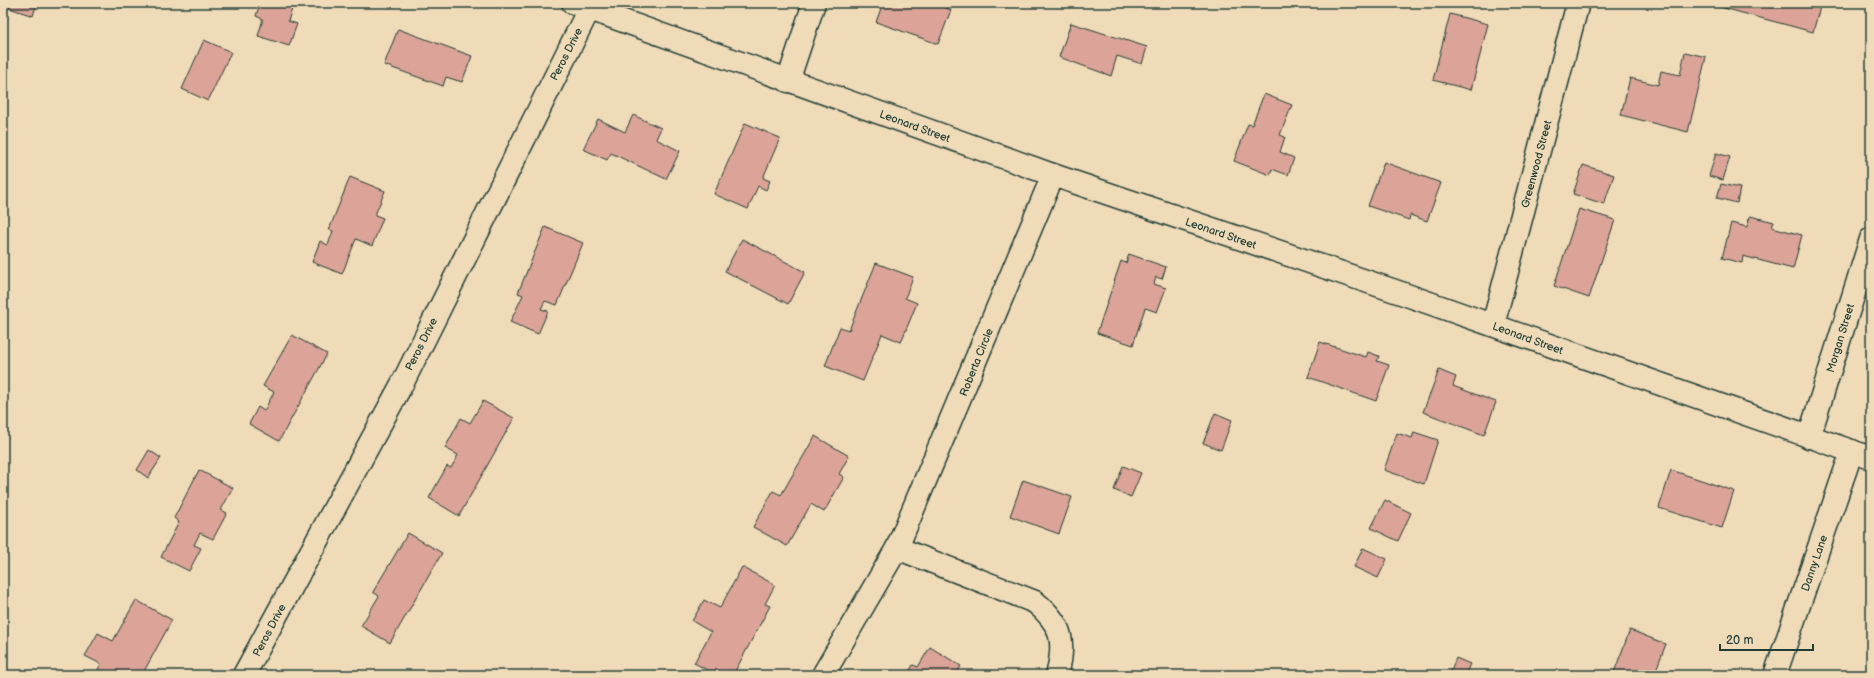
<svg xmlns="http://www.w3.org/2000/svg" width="1874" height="678" viewBox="0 0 1874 678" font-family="'Balsamiq Sans',sans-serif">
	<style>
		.building { fill: #dca398; stroke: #1f3d34 }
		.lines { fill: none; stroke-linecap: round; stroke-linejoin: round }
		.street-casing { stroke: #1f3d34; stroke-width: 25 }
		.secondary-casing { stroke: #1f3d34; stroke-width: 25 }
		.street { stroke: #f0dbb9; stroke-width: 22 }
		.secondary { stroke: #f0dbb9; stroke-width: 22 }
		.labels { text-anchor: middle; stroke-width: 3; stroke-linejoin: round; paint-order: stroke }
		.street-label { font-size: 11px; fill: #1f3d34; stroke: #f0dbb9 }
	</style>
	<rect width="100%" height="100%" fill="#f0dbb9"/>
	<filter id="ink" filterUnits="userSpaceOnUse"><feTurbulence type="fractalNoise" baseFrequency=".025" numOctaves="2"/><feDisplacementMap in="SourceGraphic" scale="8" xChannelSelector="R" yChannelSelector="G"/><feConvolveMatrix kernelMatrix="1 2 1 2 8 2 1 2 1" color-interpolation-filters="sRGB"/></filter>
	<g filter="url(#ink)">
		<g class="building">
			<path d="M11,3h26l-4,13 -24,-8z"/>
			<path d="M260,3h34l-6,18 9,3 -8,22 -31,-10 5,-17 -7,-3z"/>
			<path d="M883,3h48l20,7 -13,34 -62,-22z"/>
			<path d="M1705,3h116l-8,29z"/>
			<path d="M1450,14l38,10 -17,66 -38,-10z"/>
			<path d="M1071,23l76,24 -5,17 -25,-8 -6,20 -52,-19z"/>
			<path d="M398,29l74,27 -10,26 -16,-5 -3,9 -59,-21z"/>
			<path d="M204,40l27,12 -23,49 -26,-12z"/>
			<path d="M1685,52l21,5 -18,75 -67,-17 9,-37 28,7 3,-14 19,4z"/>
			<path d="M1264,94l28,11 -12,30 5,2 -5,15 14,6 -6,17 -16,-6 -2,6 -36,-14 14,-37 4,1z"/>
			<path d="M633,115l28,13 -5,11 24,12 -14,28 -55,-26 -4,7 -24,-11 15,-30 27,13z"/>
			<path d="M745,123l35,15 -17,40 7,3 -4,9 -8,-4 -10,23 -34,-15z"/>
			<path d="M1716,153l14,4 -7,23 -14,-4z"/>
			<path d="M1384,162l57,21 -14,38 -17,-6 -1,5 -41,-14z"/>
			<path d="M1583,165l31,10 -10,29 -31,-10z"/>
			<path d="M350,177l35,14 -10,24 8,3 -11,28 -16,-7 -14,35 -30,-12 8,-21 8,4 5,-14 -4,-1z"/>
			<path d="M1721,184l19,4 -3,15 -20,-5z"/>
			<path d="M1579,209l36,11 -26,78 -35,-12z"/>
			<path d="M1750,216l24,6 -2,5 30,8 -9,34 -50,-13 -1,7 -20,-5 9,-35 16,4z"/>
			<path d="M545,227l38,16 -26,62 -12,-4 -4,8 7,2 -10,23 -28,-12 13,-27 -5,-2z"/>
			<path d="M742,239l63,33 -17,32 -63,-33z"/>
			<path d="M1129,254l37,13 -4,12 -6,-2 -2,7 12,4 -9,24 -12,-4 -12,37 -36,-12 24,-72 5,2z"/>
			<path d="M876,263l37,14 -8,21 12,5 -16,39 -19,-8 -19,47 -38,-15 15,-39 9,3z"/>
			<path d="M292,335l35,19 -48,87 -30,-17 9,-17 6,4 10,-19 -11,-6z"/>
			<path d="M1320,342l46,15 2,-5 11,4 -2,5 12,4 -13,36 -68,-24z"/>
			<path d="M1439,370l17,7 -3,9 43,16 -12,33 -61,-23z"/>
			<path d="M483,401l31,17 -55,98 -30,-18 18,-32 4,2 7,-13 -13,-7 16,-30 9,5z"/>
			<path d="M1215,413l17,7 -11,30 -18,-7z"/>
			<path d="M1414,432l24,8 -14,44 -40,-14 13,-37 15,5z"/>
			<path d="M815,436l34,20 -10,18 5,3 -20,35 -13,-8 -24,42 -34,-19 20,-36 8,4z"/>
			<path d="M149,450l12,8 -13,20 -11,-8z"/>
			<path d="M1123,466l18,7 -10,24 -17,-7z"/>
			<path d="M199,470l34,18 -12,22 6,3 -14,26 -13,-6 -6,12 7,3 -12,23 -28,-14 18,-35 -5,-4z"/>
			<path d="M1671,470l63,21 -12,37 -63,-20z"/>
			<path d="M1023,480l49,17 -13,37 -49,-18z"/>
			<path d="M1385,500l26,13 -13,28 -27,-13z"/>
			<path d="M408,533l34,20 -52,90 -29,-17 18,-30 -6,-4z"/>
			<path d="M1363,548l24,11 -9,19 -24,-11z"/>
			<path d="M742,567l33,18 -10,19 5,2 -37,69h-16l-23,-12 17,-31 -19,-11 12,-21 16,8z"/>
			<path d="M136,600l36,20 -30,55h-47l6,-11 -16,-8 13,-23 15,8z"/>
			<path d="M1630,630l36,14 -12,31h-41z"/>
			<path d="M930,647l31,19 -5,9h-49l6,-10 5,2z"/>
			<path d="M1456,658l14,6 -5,11h-16z"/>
		</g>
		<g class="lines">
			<g class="street-casing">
				<g id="street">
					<path d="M788,81l26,-78"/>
					<path d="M1493,325l85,-322"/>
					<path d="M1809,437l62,-198"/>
					<path d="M897,548l138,54c27,22 31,39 22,73"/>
					<path d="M244,675l158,-291 187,-375"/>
					<path d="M823,675l74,-127 156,-373"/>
					<path d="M1775,675l77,-224"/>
				</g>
			</g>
			<g class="secondary-casing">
				<path id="secondary" d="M573,3l480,172 348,118 470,165"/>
			</g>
			<use href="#street" class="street"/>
			<use href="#secondary" class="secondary"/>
		</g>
	</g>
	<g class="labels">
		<g class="street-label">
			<text transform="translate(566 54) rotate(-63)" y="4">Peros Drive</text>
			<text transform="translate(915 126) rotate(20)" y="4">Leonard Street</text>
			<text transform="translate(1536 164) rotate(-75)" y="4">Greenwood Street</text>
			<text transform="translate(1221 233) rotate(19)" y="4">Leonard Street</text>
			<text transform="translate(1528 338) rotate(20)" y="4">Leonard Street</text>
			<text transform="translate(1840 338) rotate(-73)" y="4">Morgan Street</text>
			<text transform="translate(421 344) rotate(-63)" y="4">Peros Drive</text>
			<text transform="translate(976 362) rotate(-68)" y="4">Roberta Circle</text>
			<text transform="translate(1814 563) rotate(-71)" y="4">Danny Lane</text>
			<text transform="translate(269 630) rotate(-62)" y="4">Peros Drive</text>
		</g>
	</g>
	<rect width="1874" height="678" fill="none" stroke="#f0dbb9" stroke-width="16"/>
	<rect x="8" y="8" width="1858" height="662" fill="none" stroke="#1f3d34" stroke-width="1.5" filter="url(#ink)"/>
	<path d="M1720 644v6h93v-6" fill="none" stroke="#1f3d34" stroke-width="2"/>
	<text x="1726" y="644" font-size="12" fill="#1f3d34" stroke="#f0dbb9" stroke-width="3" paint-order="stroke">20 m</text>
</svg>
